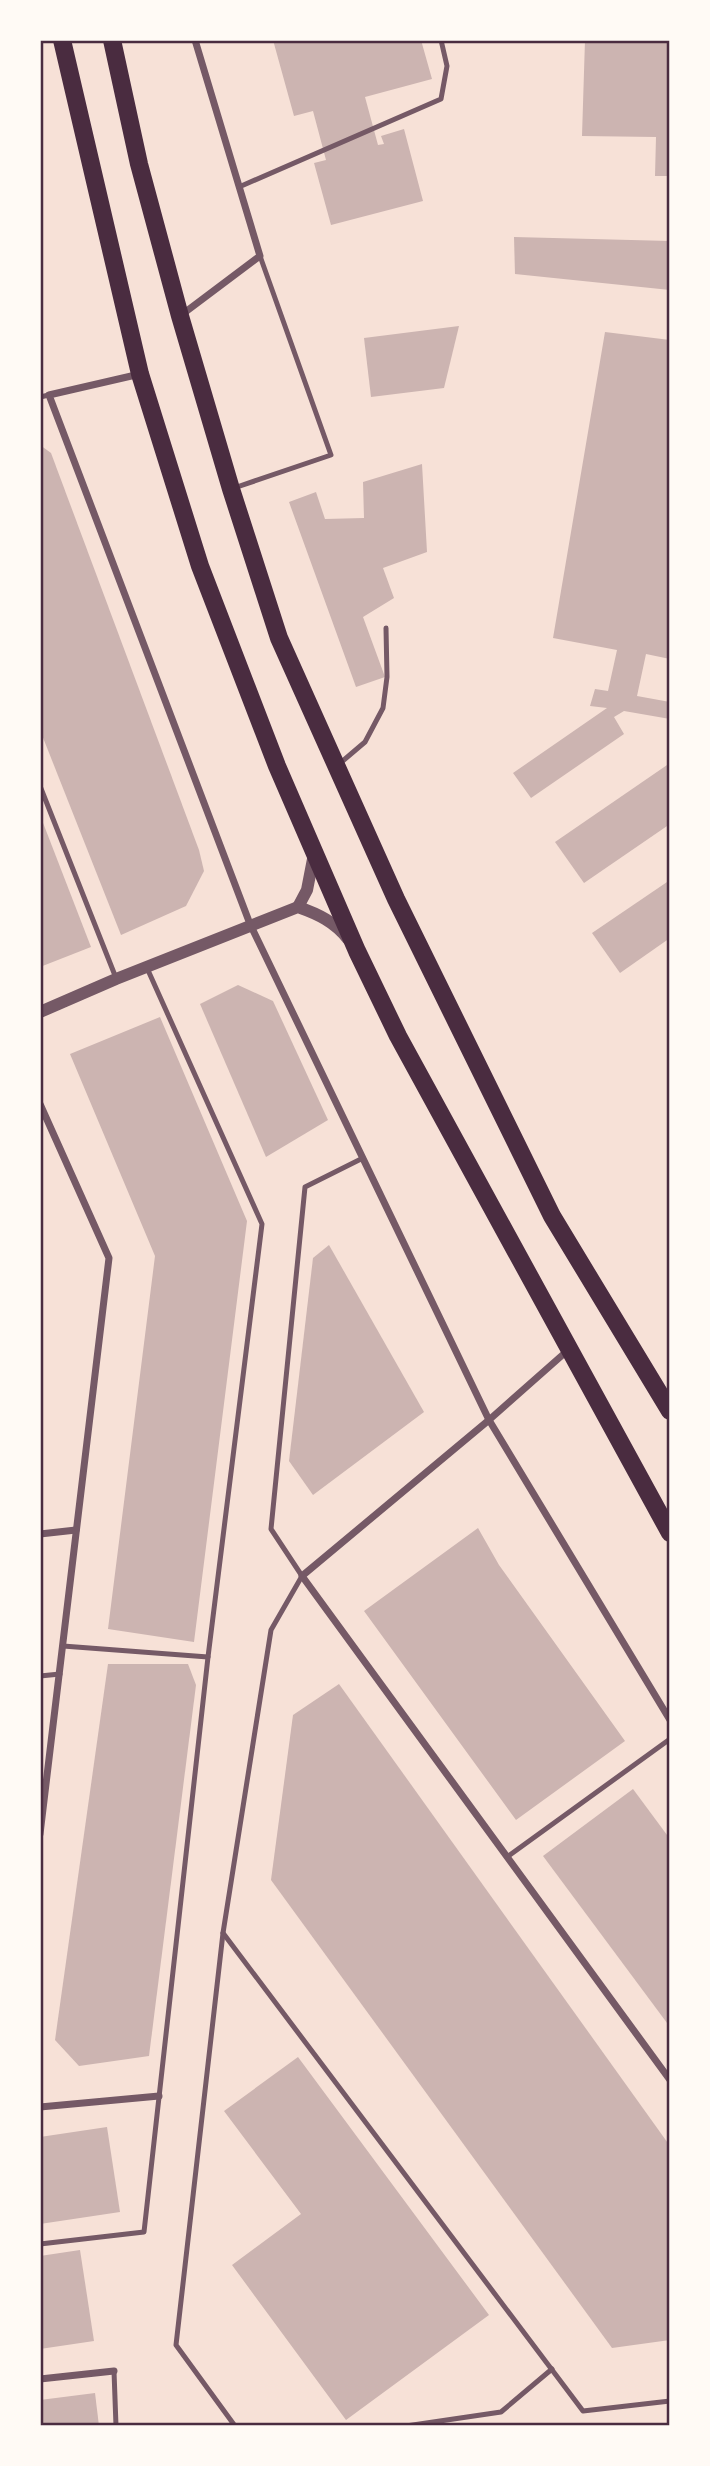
<svg xmlns="http://www.w3.org/2000/svg" width="710" height="2466" viewBox="0 0 710 2466" font-family="'Golos Text',sans-serif">
	<style>
		.building { fill: #ccb4b1 }
		.lines { fill: none; stroke-linecap: round; stroke-linejoin: round }
		.service { stroke: #755966; stroke-width: 5 }
		.minor { stroke: #755966; stroke-width: 7 }
		.tertiary { stroke: #755966; stroke-width: 12 }
		.primary { stroke: #4a2c40; stroke-width: 18 }
		.neatline { fill: none; stroke: #4a2c40; stroke-width: 2.5 }
	</style>
	<rect width="100%" height="100%" fill="#f7e1d7"/>
	<g class="building">
		<path d="M273,40h148l11,39 -67,18 13,48 6,-1 -3,-8 23,-7 19,72 -92,24 -17,-62 12,-3 -13,-49 -19,5z"/>
		<path d="M585,40h85v136h-15l1,-39 -74,-1z"/>
		<path d="M514,237l156,4v49l-155,-16z"/>
		<path d="M459,326l-15,62 -73,9 -7,-59z"/>
		<path d="M605,332l65,8v319l-24,-5 -9,42 33,6v17l-46,-8 -10,6 10,17 -93,64 -18,-25 94,-65 -17,-2 5,-17 13,2 9,-41 -64,-12z"/>
		<path d="M40,445l11,8 148,397 5,21 -18,35 -65,29 -81,-205z"/>
		<path d="M422,464l5,88 -44,16 11,30 -31,19 22,60 -29,10 -67,-185 27,-10 9,27 39,-1 -1,-36z"/>
		<path d="M670,763v61l-86,59 -29,-41z"/>
		<path d="M40,815l51,132 -51,20z"/>
		<path d="M670,880v58l-50,35 -28,-40z"/>
		<path d="M238,985l35,16 55,119 -62,37 -66,-153z"/>
		<path d="M160,1017l87,204 -53,421 -86,-13 47,-373 -85,-202z"/>
		<path d="M329,1245l95,167 -111,83 -24,-34 24,-203z"/>
		<path d="M478,1528l21,37 126,176 -109,79 -152,-209z"/>
		<path d="M108,1664h80l8,21 -47,371 -70,10 -24,-26z"/>
		<path d="M339,1684l331,462v194l-58,8 -341,-468 22,-165z"/>
		<path d="M633,1789l37,50v188l-127,-171z"/>
		<path d="M298,2057l191,258 -143,105 -114,-155 69,-51 -77,-103z"/>
		<path d="M107,2127l13,85 -80,12v-87z"/>
		<path d="M80,2250l14,91 -54,8v-93z"/>
		<path d="M95,2393l4,33h-59v-26z"/>
	</g>
	<g class="lines">
		<g class="service">
			<path d="M239,187l202,-88 6,-33 -6,-26"/>
			<path d="M40,397l9,-2"/>
			<path d="M234,488l97,-33 -71,-199"/>
			<path d="M338,765l27,-23 18,-34 4,-31 -1,-49"/>
			<path d="M40,786l76,192"/>
			<path d="M63,1646l145,11"/>
			<path d="M40,1676l20,-2"/>
			<path d="M507,1857l163,-118"/>
			<path d="M223,1933l360,478 87,-10"/>
			<path d="M40,2244l104,-12 64,-575 54,-433 -115,-256"/>
			<path d="M114,2371l2,55"/>
			<path d="M235,2426l-59,-81 47,-412 48,-303 31,-54 -31,-47 34,-342 58,-29"/>
			<path d="M406,2426l95,-14 51,-43"/>
		</g>
		<g class="minor">
			<path d="M180,316l80,-60 -65,-216"/>
			<path d="M140,374l-91,21 201,529 239,496 181,300"/>
			<path d="M40,1104l69,154 -69,576"/>
			<path d="M567,1351l-78,69 -187,156 368,504"/>
			<path d="M40,1534l36,-4"/>
			<path d="M40,2107l119,-11"/>
			<path d="M40,2379l74,-8"/>
		</g>
		<g class="tertiary">
			<path d="M298,907l9,-17 7,-36"/>
			<path d="M40,1012l76,-33 182,-72c20,7 37,15 50,32"/>
		</g>
		<g class="primary">
			<path d="M62,40l78,334 60,192 77,200 80,185 41,85 272,497"/>
			<path d="M112,40l27,124 41,152 51,173 48,149 117,261 156,317 118,195"/>
		</g>
	</g>
	<rect width="710" height="2466" fill="none" stroke="#fffaf5" stroke-width="84"/>
	<rect x="42" y="42" width="626" height="2382" class="neatline"/>
</svg>
